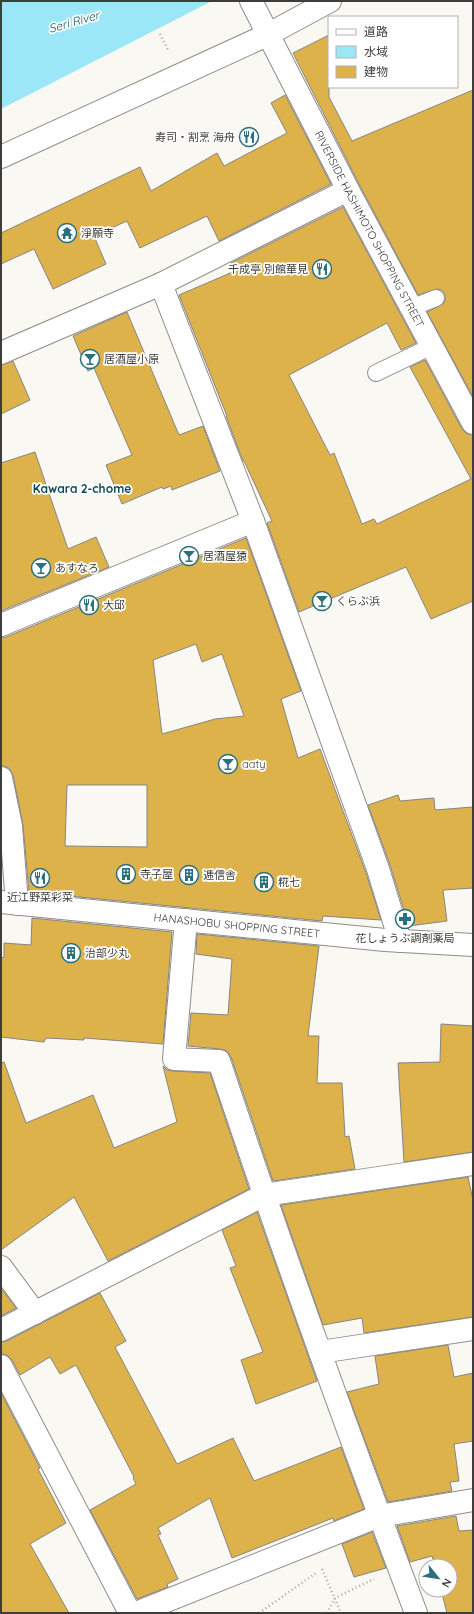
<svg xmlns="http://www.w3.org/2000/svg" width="474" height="1614" viewBox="0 0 474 1614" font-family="Quicksand,'Noto Sans JP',sans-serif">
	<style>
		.water { fill: #9be7f7 }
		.building { fill: #ddb24b; stroke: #878581; fill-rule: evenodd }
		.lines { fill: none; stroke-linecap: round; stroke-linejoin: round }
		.lane-casing { stroke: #8f8d89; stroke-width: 18 }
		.street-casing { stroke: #8f8d89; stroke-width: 24 }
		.secondary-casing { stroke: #8f8d89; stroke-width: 24 }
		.path { stroke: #a9a8a4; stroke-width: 2.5; stroke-dasharray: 1 3; stroke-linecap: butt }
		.lane { stroke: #fff; stroke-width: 16 }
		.street { stroke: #fff; stroke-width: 22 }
		.secondary { stroke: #fff; stroke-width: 22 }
		.labels { text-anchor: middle; stroke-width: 3.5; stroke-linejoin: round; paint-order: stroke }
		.poi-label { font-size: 11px; fill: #3e3d3b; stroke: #fff; text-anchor: start }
		.street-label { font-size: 11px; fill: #3e3d3b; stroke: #fff }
		.water-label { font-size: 12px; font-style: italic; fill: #14535f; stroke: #fff }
		.neighbourhood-label { font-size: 12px; font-weight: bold; fill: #0e4a54; stroke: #fff }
	</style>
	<rect width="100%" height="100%" fill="#faf8f3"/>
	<path class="water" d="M1,1h211l-211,108z"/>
	<g class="building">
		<path d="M329,35v62l23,44 121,-51v307l-46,-85 16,-8 2,-4v-6l-3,-4 -5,-1 -19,6 -59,-111 -66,-131z"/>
		<path d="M285,95l46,89 -112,57 -12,-25 -67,32 -13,-27 -33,15 12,28 -53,25 -19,-40 -33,15v-31l139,-66 11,24 66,-38 7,13 63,-33 -16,-30z"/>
		<path d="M343,207l73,136 -15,7 -14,-27 -98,52 41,80 4,-2 28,71 12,-5 3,5 94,-45 -61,-112 15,-7 37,69 5,5 6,1v166l-42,18 -25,-52 -107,45 -32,-89 5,-2 -28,-60h-1l-17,-45h1l-48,-121 56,-24 -4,-8z"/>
		<path d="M127,312l52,123 24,-9 17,45 -48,19 -1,-4 -8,3 -1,-2 -40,17 -16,-39 26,-10 -38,-87 -6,3 -15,-35z"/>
		<path d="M13,361l17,39 -29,14v-49z"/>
		<path d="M35,452l33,97 28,-12 13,30 -108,44v-148z"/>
		<path d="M246,538l55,153 -20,8 17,59 22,-9 46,124 15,47 -58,-4 -1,5 -293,-29 -6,-67 -10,-50 -3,-6 -5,-3h-4v-129h5zM196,644l6,18 20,-8 22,62 -29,3 -53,15 -9,-74zM67,785h80v62l-82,-1z"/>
		<path d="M398,795l2,6 34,-3 1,12 38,-3v81l-30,2 4,31 -38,5 -19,-61 -22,-60z"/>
		<path d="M32,918l140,14 -9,112 -79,-6v2l-38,-2 -2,4 -43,-5v-79l3,-1v-14l27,2z"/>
		<path d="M197,934l122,12 -11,90h11l-2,47h25l3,54 4,-1 6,33 -82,12 -42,-124 -4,-6 -7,-2 -32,-3 3,-33 37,2 4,-56 -36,-5z"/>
		<path d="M441,1024l32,2v126l-69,10 -6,-99 42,-1z"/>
		<path d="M4,1062l22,61 67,-28 21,53 63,-26 -14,-56 4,4 6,1 37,2 39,116 -141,72 -34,-64 -73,53v-187z"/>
		<path d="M468,1177l5,23v117l-109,16 -2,-15 -39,7 -42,-120z"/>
		<path d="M257,1212l60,169 -61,23 -15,-44 22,-8 -33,-84 6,-2 -14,-36z"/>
		<path d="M1,1288l15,20 -15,8z"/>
		<path d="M100,1293l26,48 -11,6 62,117 56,-26 21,43 87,-34 23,62 -30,12 -1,-3 -101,40 -22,-60 -52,30 3,6 -3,1 20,44 -11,5 1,3 -31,12 -47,-89 46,-26 -3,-6 1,-1 -58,-112 -16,9 -10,-17 -30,18 -8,-15 -5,-5 -6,-1v-12l6,-1z"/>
		<path d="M448,1345l6,32 19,-4v68l-19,3 5,37 -9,1 2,9 -64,11 -41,-110 32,-8 -4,-28z"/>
		<path d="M1,1393l39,75 -2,1 28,54 -36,21 39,69h-68z"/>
		<path d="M456,1516l3,15 14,-1v83h-26l-6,-23h9v-24h-15l-3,-10 -22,6 -13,-36z"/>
		<path d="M372,1532l14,36 -32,9 -12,-33z"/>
	</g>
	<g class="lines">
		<g class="lane-casing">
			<g id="lane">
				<path d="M411,308l25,-10"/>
				<path d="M376,373l56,-27"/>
			</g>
		</g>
		<g class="street-casing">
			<g id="street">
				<path d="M1,157l266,-122 63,-34"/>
				<path d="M161,284l92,237 125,348 22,72"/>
				<path d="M1,353l160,-69 187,-94"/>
				<path d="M1,625l252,-104"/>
				<path d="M1,778l10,48 6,78"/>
				<path id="s1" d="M1,902l384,38 88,5"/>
				<path d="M186,920l-12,139 45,2c62,186 128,369 197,552"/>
				<path d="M1,1267l34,46"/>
				<path d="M1,1330l263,-135 209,-31"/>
				<path d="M320,1352l153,-23"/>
				<path d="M1,1366l129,247"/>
				<path d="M136,1613l243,-97 94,-16"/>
			</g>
		</g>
		<g class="secondary-casing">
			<g id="secondary">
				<path id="s2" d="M251,1l97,189 125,233"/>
			</g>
		</g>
		<g class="path">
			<path d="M160,34l8,16"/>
			<path d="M322,1569l19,44"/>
			<path d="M259,1613l57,-40"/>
			<path d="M327,1613l8,-15 39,-19"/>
		</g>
		<use href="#lane" class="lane"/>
		<use href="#street" class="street"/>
		<use href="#secondary" class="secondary"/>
	</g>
	<defs>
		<g id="restaurant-ring" transform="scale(1)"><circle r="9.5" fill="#fff" stroke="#2a707e" stroke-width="1.5"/><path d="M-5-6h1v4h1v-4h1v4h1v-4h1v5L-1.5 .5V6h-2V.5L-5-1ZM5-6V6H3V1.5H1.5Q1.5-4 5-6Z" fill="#2a707e"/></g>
		<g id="temple-ring" transform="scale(1)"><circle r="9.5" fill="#fff" stroke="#2a707e" stroke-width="1.5"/><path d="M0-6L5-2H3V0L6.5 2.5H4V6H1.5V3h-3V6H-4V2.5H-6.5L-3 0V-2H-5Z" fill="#2a707e"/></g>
		<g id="bar-ring" transform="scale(1)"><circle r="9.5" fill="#fff" stroke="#2a707e" stroke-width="1.5"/><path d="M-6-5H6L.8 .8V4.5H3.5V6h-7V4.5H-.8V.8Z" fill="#2a707e"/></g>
		<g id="building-ring" transform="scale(1)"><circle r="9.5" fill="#fff" stroke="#2a707e" stroke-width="1.5"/><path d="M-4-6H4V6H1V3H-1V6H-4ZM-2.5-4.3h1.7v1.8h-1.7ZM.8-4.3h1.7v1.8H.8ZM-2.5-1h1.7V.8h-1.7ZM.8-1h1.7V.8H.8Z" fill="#2a707e"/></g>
		<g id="pharmacy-ring" transform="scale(1)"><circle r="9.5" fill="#fff" stroke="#2a707e" stroke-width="1.5"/><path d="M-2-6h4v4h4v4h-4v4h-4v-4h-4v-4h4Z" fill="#2a707e"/></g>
	</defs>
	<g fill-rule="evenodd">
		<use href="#restaurant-ring" x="249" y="137"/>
		<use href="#temple-ring" x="67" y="233"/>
		<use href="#restaurant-ring" x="322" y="269"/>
		<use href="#bar-ring" x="90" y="359"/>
		<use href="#bar-ring" x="189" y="556"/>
		<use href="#bar-ring" x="41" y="568"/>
		<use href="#bar-ring" x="322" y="601"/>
		<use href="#restaurant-ring" x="89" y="605"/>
		<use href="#bar-ring" x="228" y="764"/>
		<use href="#building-ring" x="126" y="874"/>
		<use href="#building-ring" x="189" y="875"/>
		<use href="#restaurant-ring" x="40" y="878"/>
		<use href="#building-ring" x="264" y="882"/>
		<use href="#pharmacy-ring" x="405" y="919"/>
		<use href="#building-ring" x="71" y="953"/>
	</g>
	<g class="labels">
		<g class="poi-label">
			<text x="235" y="141" text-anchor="end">寿司・割烹 海舟</text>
			<text x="81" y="237">淨願寺</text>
			<text x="308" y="273" text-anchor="end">千成亭 別館華見</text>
			<text x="104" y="363">居酒屋小原</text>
			<text x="203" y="560">居酒屋猿</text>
			<text x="55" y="572">あすなろ</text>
			<text x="336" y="605">くらぶ浜</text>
			<text x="103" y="609">大邱</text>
			<text x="242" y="768">aaty</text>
			<text x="140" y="878">寺子屋</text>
			<text x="203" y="879">逓信舎</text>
			<text x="278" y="886">糀七</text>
			<text x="40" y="901" text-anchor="middle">近江野菜彩菜</text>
			<text x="405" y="942" text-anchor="middle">花しょうぶ調剤薬局</text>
			<text x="85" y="957">治部少丸</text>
		</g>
		<g class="street-label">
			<text dy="4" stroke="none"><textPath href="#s2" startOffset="257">RIVERSIDE HASHIMOTO SHOPPING STREET</textPath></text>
			<text dy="4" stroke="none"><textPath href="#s1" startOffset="237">HANASHOBU SHOPPING STREET</textPath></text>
		</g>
		<g class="water-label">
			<text transform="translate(74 22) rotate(-16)" y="4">Seri River</text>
		</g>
		<g class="neighbourhood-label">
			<text x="82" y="493">Kawara 2-chome</text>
		</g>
	</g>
	<rect width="474" height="1614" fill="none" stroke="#3e3d3b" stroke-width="4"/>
	<rect x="328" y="16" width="130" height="72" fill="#ffffff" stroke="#b2b1b1"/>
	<rect x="336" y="29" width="20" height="6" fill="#ffffff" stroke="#b2b1b1"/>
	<text x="364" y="36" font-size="12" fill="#3e3d3b">道路</text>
	<rect x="336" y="46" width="20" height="12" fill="#9be7f7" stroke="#b2b1b1"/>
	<text x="364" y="56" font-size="12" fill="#3e3d3b">水域</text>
	<rect x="336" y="66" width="20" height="12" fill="#ddb24b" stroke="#b2b1b1"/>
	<text x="364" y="76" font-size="12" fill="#3e3d3b">建物</text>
	<g transform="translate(438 1578) rotate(120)"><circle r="19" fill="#ffffff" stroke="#b2b1b1"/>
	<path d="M0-3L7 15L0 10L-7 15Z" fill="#2a707e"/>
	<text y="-6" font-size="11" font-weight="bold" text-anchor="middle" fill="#3e3d3b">N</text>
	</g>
</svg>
